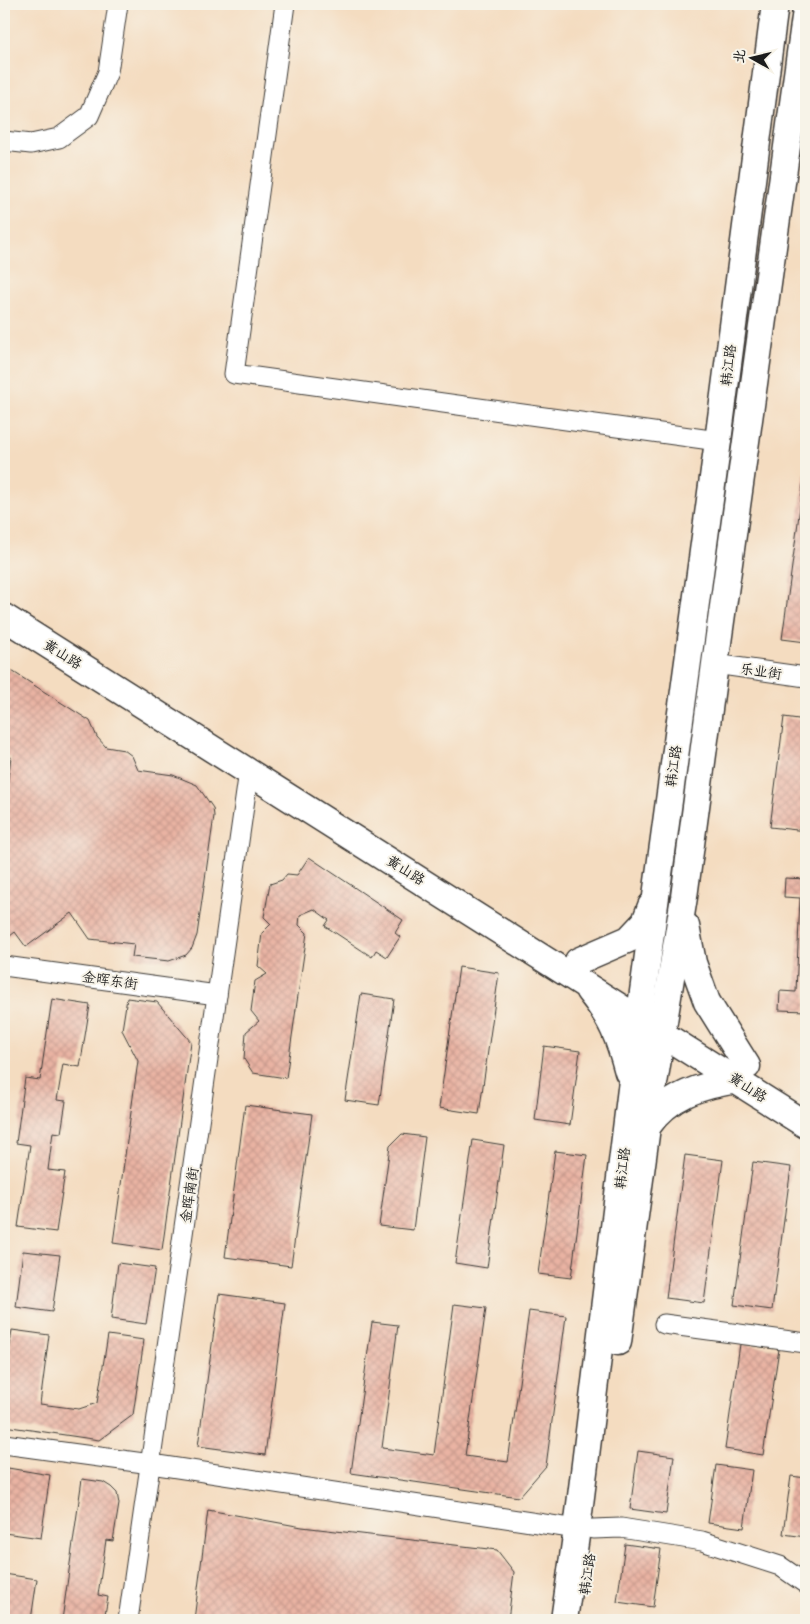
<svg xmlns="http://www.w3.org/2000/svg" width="810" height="1624" viewBox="0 0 810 1624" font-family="'Gochi Hand','LXGW WenKai TC',sans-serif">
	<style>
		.building { fill: url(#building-cross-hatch) }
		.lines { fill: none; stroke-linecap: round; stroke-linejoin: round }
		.street-casing { stroke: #3c3935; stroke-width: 21 }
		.secondary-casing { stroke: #3c3935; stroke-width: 29 }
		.street { stroke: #fff; stroke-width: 19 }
		.secondary { stroke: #fff; stroke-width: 26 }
		.labels { text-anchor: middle; stroke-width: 4; stroke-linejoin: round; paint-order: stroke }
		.street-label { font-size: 14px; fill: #1c1c1c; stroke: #f7f3e8 }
	</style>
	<defs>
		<pattern id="building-cross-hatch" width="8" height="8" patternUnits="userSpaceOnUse" patternTransform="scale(1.25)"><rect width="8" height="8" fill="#e9b3a3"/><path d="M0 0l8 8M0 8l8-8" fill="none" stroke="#c7998c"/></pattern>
	</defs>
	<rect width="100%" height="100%" fill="#f7f3e8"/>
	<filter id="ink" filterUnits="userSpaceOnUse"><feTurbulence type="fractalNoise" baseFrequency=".02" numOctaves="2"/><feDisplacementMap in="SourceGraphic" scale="10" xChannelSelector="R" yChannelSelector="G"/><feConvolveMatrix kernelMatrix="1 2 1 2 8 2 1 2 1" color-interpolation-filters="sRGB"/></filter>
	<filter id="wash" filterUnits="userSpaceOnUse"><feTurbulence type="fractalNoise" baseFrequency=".0096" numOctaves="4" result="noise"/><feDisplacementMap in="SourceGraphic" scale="20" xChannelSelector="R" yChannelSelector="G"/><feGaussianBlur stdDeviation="1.12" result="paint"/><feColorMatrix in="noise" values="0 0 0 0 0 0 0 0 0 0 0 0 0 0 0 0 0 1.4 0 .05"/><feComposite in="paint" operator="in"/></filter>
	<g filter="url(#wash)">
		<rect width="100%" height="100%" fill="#f4dcc0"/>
		<g id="blocks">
			<g class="building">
				<path d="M805,471h1v171l-24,-3z"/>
				<path d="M4,666l86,55 7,16 9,10 18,3 8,6 6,14 35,5 24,10 16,23 1,8 -17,119 -5,13 -6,7 -17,6 -37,-4 2,-13 -44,-5 -18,-26 -46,34 -11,-15 -11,9v-156h3l4,-28h-7z"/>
				<path d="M784,717l22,3v111l-36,-4z"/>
				<path d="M309,857l94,63 -8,13 5,4 -13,20 -11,-7 -4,7 -47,-31 4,-6 -15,-11 -14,6 -1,10 8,8 -21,145 -33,-5 -9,-14 2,-27 13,-11 -8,-10 4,-30 12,-7 -9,-8 4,-33 9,-9 -7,-7 6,-33 12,-4 5,-6 10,1z"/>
				<path d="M785,878l21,1v132l-27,-1 1,-19 16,1 4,-94 -16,-1z"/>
				<path d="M459,967l40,6 -20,141 -40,-6z"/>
				<path d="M361,994l33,5 -15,106 -34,-5z"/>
				<path d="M127,998l30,4 34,40 -29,208 -49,-7 25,-182 -16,-31z"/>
				<path d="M52,999l38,6 -10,62 -17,-3 -6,36 9,1 -5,32 -8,-1 -5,38 17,2 -9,60 -38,-5 12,-82 -14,-2 9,-65 15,2z"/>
				<path d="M544,1046l36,5 -10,74 -35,-5z"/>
				<path d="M245,1105l67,9 -21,152 -66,-9z"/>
				<path d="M402,1134l23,3 -12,93 -34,-4 11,-80z"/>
				<path d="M473,1140l31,5 -17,123 -32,-5z"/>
				<path d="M555,1151l32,4 -16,123 -33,-4z"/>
				<path d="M685,1155l38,5 -19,143 -38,-5z"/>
				<path d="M753,1162l38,5 -19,143 -38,-5z"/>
				<path d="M23,1251l37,4 -8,57 -36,-5z"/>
				<path d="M118,1263l37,5 -9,56 -35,-5z"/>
				<path d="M219,1294l66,9 -20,152 -67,-9z"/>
				<path d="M454,1304l32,4 -21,148 43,6 21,-151 37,5 -20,150 -27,31 -168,-24 21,-151 26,3 -16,123 52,7z"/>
				<path d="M12,1330l37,5 -9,69 39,5 18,-6 11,-68 36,5 -11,75 -34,25 -95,-14v-38z"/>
				<path d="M740,1344l39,5 -16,106 -38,-6z"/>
				<path d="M638,1451l36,5 -8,58 -36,-5z"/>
				<path d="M716,1465l36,5 -8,58 -36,-5z"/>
				<path d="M8,1468l42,7 -9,63 -37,-5v-37z"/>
				<path d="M791,1476l15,2v59l-23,-3z"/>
				<path d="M82,1479l21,3 8,5 6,6 2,11 -6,37 -7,-1 -8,55 10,2 -4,23h-42z"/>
				<path d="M208,1510l94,17 195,23 17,22 -6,48h-314z"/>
				<path d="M625,1544l36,5 -8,58 -36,-5z"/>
				<path d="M4,1574l33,5 -6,41h-27z"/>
			</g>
		</g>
	</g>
	<g filter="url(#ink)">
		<use href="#blocks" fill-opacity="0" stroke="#3c3935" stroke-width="1"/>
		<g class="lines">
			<g class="street-casing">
				<g id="street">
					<path d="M285,4l-51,370 484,67"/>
					<path d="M4,141l27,3 28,-6 30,-22 19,-44 10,-68"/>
					<path d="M715,664l91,13"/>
					<path d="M4,966l213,29"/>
					<path d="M664,1324l142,19"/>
					<path d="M4,1444l147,20 426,65"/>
					<path d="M593,1529l28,-1 81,13 78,25 26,18"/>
					<path d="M128,1620l121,-849"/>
				</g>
			</g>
			<g class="secondary-casing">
				<g id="secondary">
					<path d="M4,617l802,508"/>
					<path d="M686,926l7,37 14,39 40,64"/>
					<path d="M578,961l51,-22 16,-17 6,-16"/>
					<path d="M589,991c23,28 30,47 39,81"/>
					<path d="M647,1127c22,-32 54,-42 91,-47"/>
					<path d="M618,1342l29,-215 37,-230 31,-233 91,-654"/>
					<path d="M564,1620l13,-91 65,-530 76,-558 57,-437"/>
				</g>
			</g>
			<use href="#street" class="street"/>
			<use href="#secondary" class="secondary"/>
		</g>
	</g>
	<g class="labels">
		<g class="street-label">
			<text transform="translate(728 365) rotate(-83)" y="5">韩江路</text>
			<text transform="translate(63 654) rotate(32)" y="5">黄山路</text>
			<text transform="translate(761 671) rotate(8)" y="5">乐业街</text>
			<text transform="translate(673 766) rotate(-82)" y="5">韩江路</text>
			<text transform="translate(406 870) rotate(32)" y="5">黄山路</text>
			<text transform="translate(110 980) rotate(8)" y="5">金晖东街</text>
			<text transform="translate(748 1087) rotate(33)" y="5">黄山路</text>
			<text transform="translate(622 1168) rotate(-83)" y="5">韩江路</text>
			<text transform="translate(189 1195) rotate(-82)" y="5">金晖南街</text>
			<text transform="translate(587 1574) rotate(-82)" y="5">韩江路</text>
		</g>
	</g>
	<rect width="810" height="1624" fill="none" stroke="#f7f3e8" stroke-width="20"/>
	<g transform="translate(752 58) rotate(278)" stroke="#f7f3e8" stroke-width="4" paint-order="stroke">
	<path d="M0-4L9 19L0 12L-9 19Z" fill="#1c1c1c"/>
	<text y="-8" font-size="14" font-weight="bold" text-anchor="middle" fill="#1c1c1c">北</text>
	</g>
</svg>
